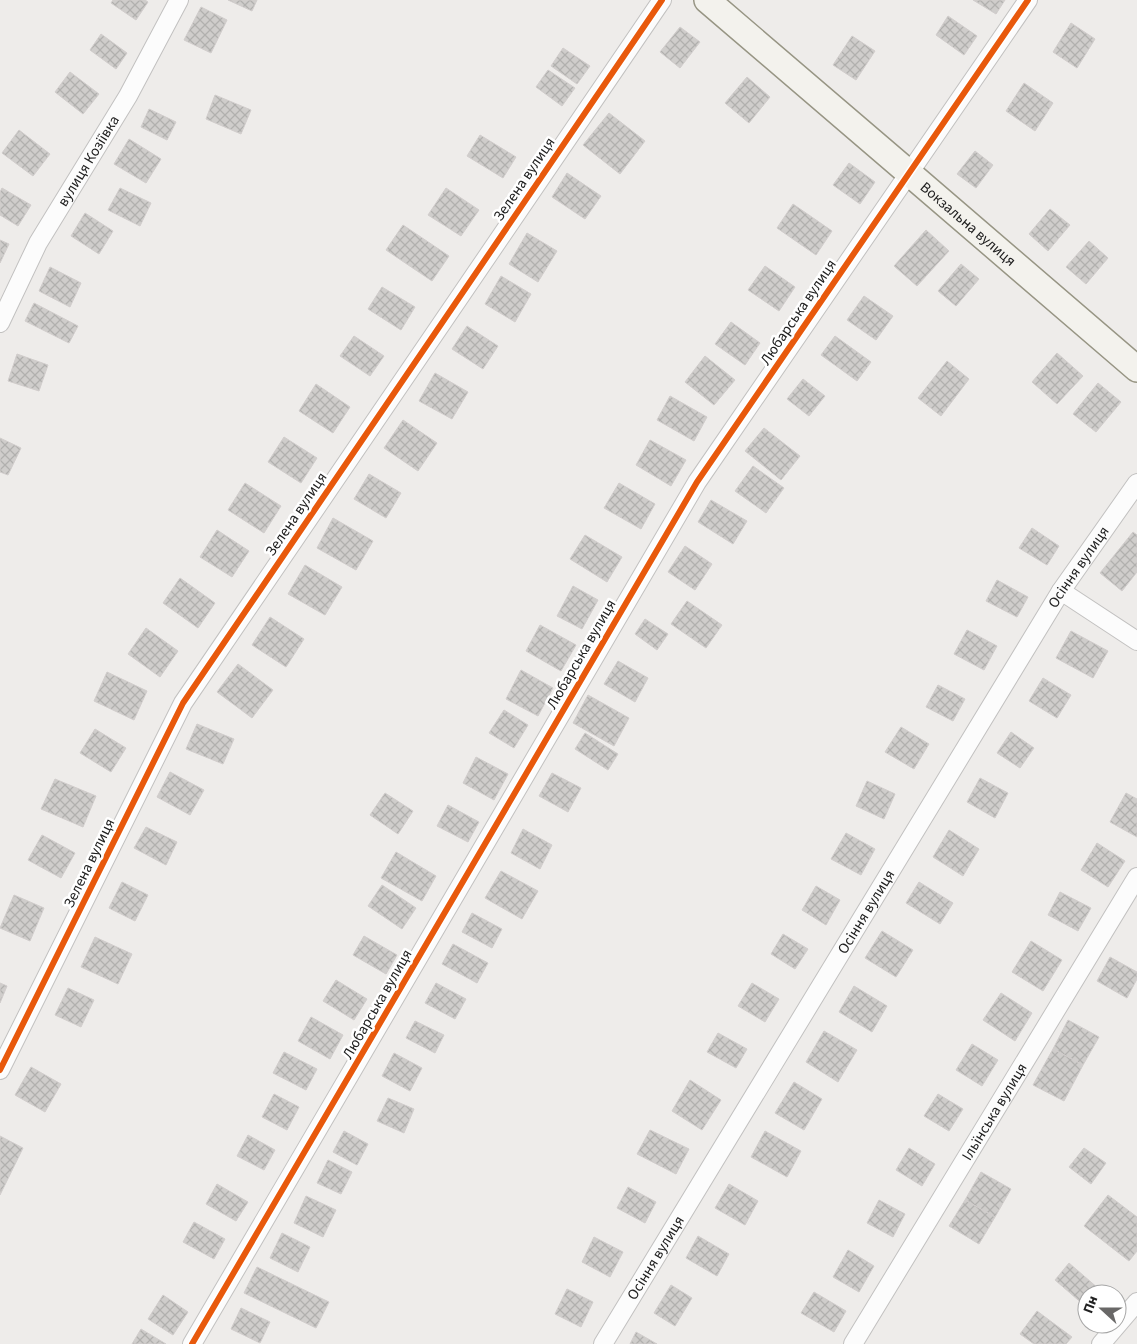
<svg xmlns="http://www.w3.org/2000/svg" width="1137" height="1344" viewBox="0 0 1137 1344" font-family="'Source Sans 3',sans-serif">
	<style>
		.building { fill: url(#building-cross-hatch); stroke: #d1cdcc }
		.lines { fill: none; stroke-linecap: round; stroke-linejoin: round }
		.street-casing { stroke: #c2c1c0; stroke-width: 20 }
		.secondary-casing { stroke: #979584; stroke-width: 28 }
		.street { stroke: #fcfcfc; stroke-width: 18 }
		.secondary { stroke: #f3f2ed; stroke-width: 25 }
		.cycleway-casing { stroke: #fff; stroke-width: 9 }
		.cycleway { stroke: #e8590c; stroke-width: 6 }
		.labels { text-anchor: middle; stroke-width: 5; stroke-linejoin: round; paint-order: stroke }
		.street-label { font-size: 15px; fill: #212121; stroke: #fff }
	</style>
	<defs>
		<pattern id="building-cross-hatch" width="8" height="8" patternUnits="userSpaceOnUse" patternTransform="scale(1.25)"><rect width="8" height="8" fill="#cfcdcb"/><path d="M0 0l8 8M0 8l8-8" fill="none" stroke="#b1b0ae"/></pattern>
	</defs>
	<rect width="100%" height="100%" fill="#eeecea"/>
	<g class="building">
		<path d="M113,0h32l3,2 -12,18 -25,-17z"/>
		<path d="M228,0h29l-5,11z"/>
		<path d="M973,0h32l-9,14z"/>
		<path d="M201,7l26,13 -16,33 -27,-13z"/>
		<path d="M948,16l29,20 -13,19 -28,-20z"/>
		<path d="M1071,23l24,16 -18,29 -24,-16z"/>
		<path d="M680,27l20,15 -20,26 -20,-16z"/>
		<path d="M101,34l26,19 -11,16 -26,-19z"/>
		<path d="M852,36l23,15 -19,29 -23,-15z"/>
		<path d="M563,48l27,18 -13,18 -26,-18z"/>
		<path d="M548,70l27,18 -13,18 -26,-19z"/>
		<path d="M70,72l29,22 -16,20 -28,-22z"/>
		<path d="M747,77l23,20 -21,26 -24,-20z"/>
		<path d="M1024,83l29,20 -18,28 -29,-20z"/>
		<path d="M215,95l36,15 -10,24 -35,-15z"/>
		<path d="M149,109l27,13 -9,18 -26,-13z"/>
		<path d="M609,113l36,28 -25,33 -37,-29z"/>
		<path d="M19,130l31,24 -17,22 -31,-23z"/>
		<path d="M480,135l36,22 -13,21 -36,-22z"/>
		<path d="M129,139l32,20 -15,24 -32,-19z"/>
		<path d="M975,151l18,14 -17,23 -19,-14z"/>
		<path d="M849,163l26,19 -15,22 -27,-19z"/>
		<path d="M567,173l34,23 -16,23 -33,-22z"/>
		<path d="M2,188l29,17 -13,21 -18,-11v-23z"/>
		<path d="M120,188l31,15 -11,23 -32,-16z"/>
		<path d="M446,188l33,22 -18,26 -33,-21z"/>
		<path d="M793,204l39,27 -16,24 -39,-27z"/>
		<path d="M1050,209l20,16 -22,26 -19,-17z"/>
		<path d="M85,213l28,18 -14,23 -28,-18z"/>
		<path d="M403,225l46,31 -17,25 -46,-31z"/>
		<path d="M926,230l23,21 -32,35 -23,-20z"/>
		<path d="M527,233l30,18 -19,31 -29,-18z"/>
		<path d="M0,240l9,4 -9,19z"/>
		<path d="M1089,241l19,17 -22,26 -20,-17z"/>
		<path d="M961,264l18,15 -23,27 -18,-15z"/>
		<path d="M765,266l30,21 -16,24 -31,-21z"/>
		<path d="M50,267l31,16 -11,24 -31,-16z"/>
		<path d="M501,276l30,18 -16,28 -30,-18z"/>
		<path d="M382,287l33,20 -14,23 -33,-21z"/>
		<path d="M864,296l29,20 -17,24 -29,-20z"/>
		<path d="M34,303l44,23 -9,17 -44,-22z"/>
		<path d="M731,322l29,21 -15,22 -30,-21z"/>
		<path d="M467,326l31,20 -15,23 -31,-20z"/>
		<path d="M354,336l30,20 -14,20 -30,-20z"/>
		<path d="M835,336l36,26 -14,19 -36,-26z"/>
		<path d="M1057,353l26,23 -26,28 -25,-22z"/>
		<path d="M17,354l31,11 -9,26 -31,-10z"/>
		<path d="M705,356l30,24 -21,25 -29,-23z"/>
		<path d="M947,361l22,18 -28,37 -23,-18z"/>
		<path d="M435,373l33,19 -16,27 -33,-18z"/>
		<path d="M803,379l22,17 -16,20 -22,-17z"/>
		<path d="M1098,383l23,19 -25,30 -23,-18z"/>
		<path d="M316,384l34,23 -17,26 -34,-22z"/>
		<path d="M670,396l37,21 -13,24 -37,-21z"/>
		<path d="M403,420l34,23 -19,28 -34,-23z"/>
		<path d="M764,428l36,28 -19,24 -36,-29z"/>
		<path d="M284,437l33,21 -16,25 -33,-21z"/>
		<path d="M0,438l21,10 -13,27 -8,-3z"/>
		<path d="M650,440l36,20 -15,26 -35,-21z"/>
		<path d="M753,466l31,22 -18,25 -31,-22z"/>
		<path d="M369,474l32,19 -15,25 -32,-19z"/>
		<path d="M245,483l36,23 -17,27 -36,-23z"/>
		<path d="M619,483l36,21 -14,25 -37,-21z"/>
		<path d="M711,500l36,21 -14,23 -35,-22z"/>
		<path d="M333,518l40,23 -17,29 -39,-22z"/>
		<path d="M1032,528l27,18 -12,19 -28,-17z"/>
		<path d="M217,530l32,21 -17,26 -32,-20z"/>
		<path d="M1133,532l4,3v37l-15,19 -22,-18z"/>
		<path d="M585,535l37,22 -15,25 -37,-23z"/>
		<path d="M685,546l27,18 -17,26 -27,-18z"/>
		<path d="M305,565l37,22 -17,28 -37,-21z"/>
		<path d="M180,578l35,25 -17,25 -35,-25z"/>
		<path d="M997,580l31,17 -11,20 -31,-16z"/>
		<path d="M573,586l25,14 -16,29 -25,-13z"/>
		<path d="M687,601l35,24 -16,23 -35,-24z"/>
		<path d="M270,617l34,22 -18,28 -34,-22z"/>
		<path d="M645,619l23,15 -11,16 -22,-16z"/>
		<path d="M540,625l36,20 -15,26 -35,-20z"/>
		<path d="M146,628l32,23 -18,26 -32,-23z"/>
		<path d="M967,630l30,16 -13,24 -30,-16z"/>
		<path d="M1071,631l37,20 -15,27 -37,-20z"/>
		<path d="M618,661l30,17 -13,24 -31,-18z"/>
		<path d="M238,664l35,26 -21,28 -35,-26z"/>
		<path d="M521,670l32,18 -15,28 -32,-17z"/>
		<path d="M107,672l40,19 -13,29 -40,-19z"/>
		<path d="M1043,678l28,17 -14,23 -28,-17z"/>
		<path d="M938,685l27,14 -12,22 -27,-14z"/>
		<path d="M588,695l41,23 -15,28 -41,-23z"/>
		<path d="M504,710l24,15 -14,23 -25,-15z"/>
		<path d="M197,724l37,15 -11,25 -37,-15z"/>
		<path d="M901,727l28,17 -15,25 -29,-17z"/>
		<path d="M95,729l31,19 -15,24 -31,-19z"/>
		<path d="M1011,732l23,16 -14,20 -23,-15z"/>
		<path d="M585,733l33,21 -10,16 -33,-21z"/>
		<path d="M476,757l32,17 -14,26 -31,-17z"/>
		<path d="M170,772l34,18 -14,25 -33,-18z"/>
		<path d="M552,773l29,15 -13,24 -29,-16z"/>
		<path d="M980,778l28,15 -13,25 -28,-16z"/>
		<path d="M55,779l41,17 -13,31 -42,-18z"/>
		<path d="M867,781l28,13 -11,25 -28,-13z"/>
		<path d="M385,793l28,18 -15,23 -28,-19z"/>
		<path d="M1126,793l11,6v38l-27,-15z"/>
		<path d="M448,805l31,17 -11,20 -31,-16z"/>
		<path d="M146,827l31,15 -11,23 -32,-17z"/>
		<path d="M523,829l29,16 -12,24 -29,-16z"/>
		<path d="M949,830l30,19 -16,27 -30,-19z"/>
		<path d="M846,833l29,16 -14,26 -30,-16z"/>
		<path d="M42,835l33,18 -14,25 -33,-18z"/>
		<path d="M1097,843l28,18 -17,26 -27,-17z"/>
		<path d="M396,852l40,24 -14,25 -41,-23z"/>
		<path d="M501,871l37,20 -16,28 -37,-21z"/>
		<path d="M122,882l26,13 -13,26 -26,-13z"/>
		<path d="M919,882l34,21 -13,21 -34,-21z"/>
		<path d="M382,885l34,23 -14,21 -34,-23z"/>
		<path d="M816,886l24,14 -14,25 -24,-15z"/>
		<path d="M1060,892l31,16 -13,23 -30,-16z"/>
		<path d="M14,895l30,13 -14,33 -30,-13z"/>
		<path d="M472,913l30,16 -10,19 -30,-16z"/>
		<path d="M882,931l31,19 -17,27 -31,-19z"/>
		<path d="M783,934l25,15 -13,20 -24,-15z"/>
		<path d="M364,936l33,19 -11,19 -33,-19z"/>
		<path d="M95,937l37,17 -14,30 -37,-17z"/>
		<path d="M1031,941l31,19 -19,31 -31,-19z"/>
		<path d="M453,944l35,19 -11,20 -35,-19z"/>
		<path d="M1110,957l27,15v7l-10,19 -30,-17z"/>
		<path d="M336,980l31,19 -13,21 -31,-19z"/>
		<path d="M0,983l7,3 -7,17z"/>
		<path d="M436,983l30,16 -11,20 -30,-16z"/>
		<path d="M752,983l27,16 -14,23 -27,-16z"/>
		<path d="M854,986l33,20 -15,26 -33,-20z"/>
		<path d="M68,988l26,12 -13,27 -26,-12z"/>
		<path d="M1001,993l31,20 -17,28 -32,-21z"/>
		<path d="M311,1017l32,18 -13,24 -32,-18z"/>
		<path d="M1068,1020l31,17 -16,28 -30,-16z"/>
		<path d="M415,1021l29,14 -9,18 -29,-15z"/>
		<path d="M824,1031l33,19 -19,32 -32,-20z"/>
		<path d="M718,1033l29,16 -11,19 -29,-16z"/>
		<path d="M972,1044l26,16 -16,26 -26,-16z"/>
		<path d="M1053,1049l30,16 -19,36 -31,-16z"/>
		<path d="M284,1052l33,17 -11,21 -33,-17z"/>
		<path d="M394,1053l28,15 -12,23 -28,-15z"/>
		<path d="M31,1067l30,17 -16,28 -30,-17z"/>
		<path d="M690,1080l31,20 -19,30 -30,-19z"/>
		<path d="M794,1082l28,17 -18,31 -29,-17z"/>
		<path d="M274,1094l25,13 -12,23 -25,-13z"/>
		<path d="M938,1094l25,15 -14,22 -25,-15z"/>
		<path d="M388,1098l26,11 -10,24 -27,-12z"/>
		<path d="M650,1130l39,19 -13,25 -39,-20z"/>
		<path d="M344,1131l24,13 -11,21 -24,-13z"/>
		<path d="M765,1131l36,20 -14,26 -36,-20z"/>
		<path d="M248,1135l27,15 -11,20 -27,-14z"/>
		<path d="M0,1136l23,12 -23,47z"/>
		<path d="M909,1148l26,16 -13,22 -26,-16z"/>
		<path d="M1084,1148l22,15 -15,21 -22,-17z"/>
		<path d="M328,1160l24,12 -11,22 -24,-11z"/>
		<path d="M981,1172l30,17 -16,28 -30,-17z"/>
		<path d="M217,1184l31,18 -12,19 -30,-17z"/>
		<path d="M729,1184l29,17 -13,24 -30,-17z"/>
		<path d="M628,1187l28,15 -11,21 -28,-15z"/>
		<path d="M1108,1195l29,22v34l-8,10 -45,-35z"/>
		<path d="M306,1196l30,14 -13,27 -29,-14z"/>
		<path d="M879,1200l26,14 -12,23 -26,-14z"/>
		<path d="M965,1200l30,17 -16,27 -30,-18z"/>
		<path d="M194,1222l31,17 -11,20 -31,-17z"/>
		<path d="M282,1233l28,14 -12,25 -28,-14z"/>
		<path d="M698,1236l31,18 -12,22 -31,-18z"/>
		<path d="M594,1237l29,15 -13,25 -28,-15z"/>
		<path d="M848,1250l26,16 -15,26 -26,-15z"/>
		<path d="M1069,1263l30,26 -4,5h-8v9l-2,3 -30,-26z"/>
		<path d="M257,1267l72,35 -13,26 -72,-35z"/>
		<path d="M671,1285l21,13 -17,28 -21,-13z"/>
		<path d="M567,1289l26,13 -12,25 -26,-13z"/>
		<path d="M814,1292l32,19 -12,21 -33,-19z"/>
		<path d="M163,1295l25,17 -15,23 -25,-16z"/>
		<path d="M241,1308l29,14 -10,21 -29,-14z"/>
		<path d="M1037,1311l35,26 -6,7h-32l-14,-10z"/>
		<path d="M141,1329l25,15h-34z"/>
		<path d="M636,1332l21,12h-27z"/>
	</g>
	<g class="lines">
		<g class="street-casing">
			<g id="street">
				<path id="s1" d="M0,323l38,-80 90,-147 51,-96"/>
				<path d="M1061,591l76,50"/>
				<path d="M0,1070l183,-367 479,-703"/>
				<path d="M192,1344l505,-862 331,-482"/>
				<path id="s2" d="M603,1344l458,-753 76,-108"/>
				<path id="s3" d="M853,1344l284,-467"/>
				<path d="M1101,1344l36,-42"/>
			</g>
		</g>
		<g class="secondary-casing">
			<g id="secondary">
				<path id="s4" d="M707,0l202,173 228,196"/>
			</g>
		</g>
		<use href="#street" class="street"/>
		<use href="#secondary" class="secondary"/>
		<g class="cycleway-casing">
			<g id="cycleway">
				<path d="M0,1070l183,-367 479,-703"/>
				<path d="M192,1344l505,-862 331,-482"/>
			</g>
		</g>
		<use href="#cycleway" class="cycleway"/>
	</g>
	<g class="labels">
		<g class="street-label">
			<text dy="5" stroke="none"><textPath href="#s1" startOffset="185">вулиця Козіївка</textPath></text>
			<text transform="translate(524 179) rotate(-56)" y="5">Зелена вулиця</text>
			<text dy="5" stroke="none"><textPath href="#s4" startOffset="344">Вокзальна вулиця</textPath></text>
			<text transform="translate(798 312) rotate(-56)" y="5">Любарська вулиця</text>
			<text transform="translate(296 514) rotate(-56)" y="5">Зелена вулиця</text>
			<text dy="5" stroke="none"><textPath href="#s2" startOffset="911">Осіння вулиця</textPath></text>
			<text transform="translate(581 654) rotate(-60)" y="5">Любарська вулиця</text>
			<text transform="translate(89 863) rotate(-64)" y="5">Зелена вулиця</text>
			<text dy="5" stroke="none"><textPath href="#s2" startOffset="506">Осіння вулиця</textPath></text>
			<text transform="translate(377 1004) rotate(-60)" y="5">Любарська вулиця</text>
			<text dy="5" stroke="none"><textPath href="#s3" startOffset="272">Ільїнська вулиця</textPath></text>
			<text dy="5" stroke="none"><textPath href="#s2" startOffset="101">Осіння вулиця</textPath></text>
		</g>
	</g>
	<g transform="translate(1102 1309) rotate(291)"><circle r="24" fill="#ffffff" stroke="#a6a6a6"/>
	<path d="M0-4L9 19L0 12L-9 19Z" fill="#696867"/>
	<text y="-8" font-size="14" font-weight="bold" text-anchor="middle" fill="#212121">Пн</text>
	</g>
</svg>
